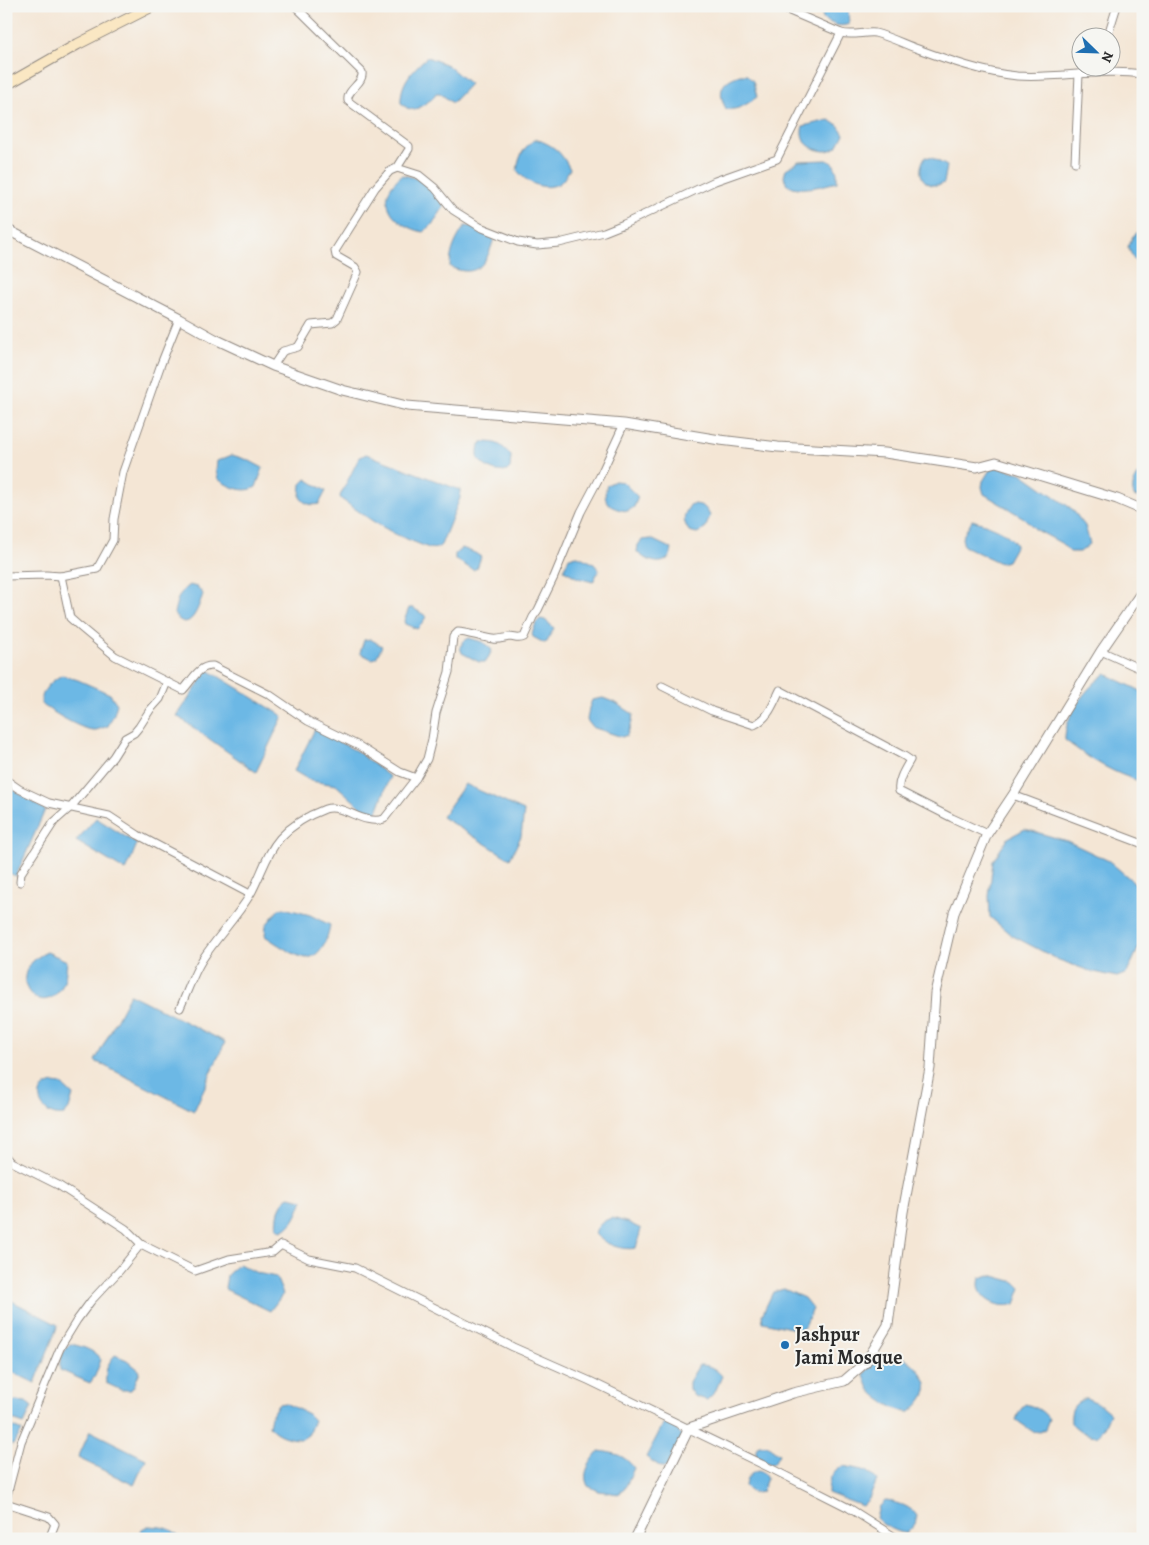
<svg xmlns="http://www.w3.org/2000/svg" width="1149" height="1545" viewBox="0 0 1149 1545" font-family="Alegreya,serif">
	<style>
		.water { fill: #6cb8e5; stroke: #4c7288 }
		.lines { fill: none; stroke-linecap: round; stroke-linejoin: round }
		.minor-casing { stroke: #908880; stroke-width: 9 }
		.tertiary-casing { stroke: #908880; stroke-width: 11 }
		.secondary-casing { stroke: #908880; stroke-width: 12 }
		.minor { stroke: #fff; stroke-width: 7 }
		.tertiary { stroke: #fff; stroke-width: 9 }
		.secondary { stroke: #fae7c3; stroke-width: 10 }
		.poi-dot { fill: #1f6fb2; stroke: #f6f6f2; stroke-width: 2 }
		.labels { text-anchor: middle; stroke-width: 4; stroke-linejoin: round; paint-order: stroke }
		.poi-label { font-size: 20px; font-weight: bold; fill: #2b2b2b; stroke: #f6f6f2; text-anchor: start }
	</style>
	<rect width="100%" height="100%" fill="#f6f6f2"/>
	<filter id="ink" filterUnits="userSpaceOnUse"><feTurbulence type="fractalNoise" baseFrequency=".02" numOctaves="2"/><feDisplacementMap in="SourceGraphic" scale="10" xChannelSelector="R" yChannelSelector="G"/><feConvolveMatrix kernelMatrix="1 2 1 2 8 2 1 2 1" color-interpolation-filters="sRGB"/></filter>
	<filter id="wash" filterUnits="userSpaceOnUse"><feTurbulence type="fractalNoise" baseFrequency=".0096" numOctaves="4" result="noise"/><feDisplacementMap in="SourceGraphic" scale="20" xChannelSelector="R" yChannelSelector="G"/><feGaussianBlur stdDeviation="1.12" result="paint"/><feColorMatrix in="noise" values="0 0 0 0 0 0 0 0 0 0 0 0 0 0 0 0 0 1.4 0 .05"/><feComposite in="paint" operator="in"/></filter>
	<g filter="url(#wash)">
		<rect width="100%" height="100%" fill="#f4e6d5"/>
		<g class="water">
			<path d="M824,6h24l1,18c-10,4 -16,0 -26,-5l-2,-9z"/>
			<path d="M427,57l20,8 23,19 -18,19 -12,-10h-4l-4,6 -17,11 -8,-2 -6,-5c-1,-21 12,-33 26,-46z"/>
			<path d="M740,75h7l6,6 4,16c-10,7 -19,14 -31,12 -9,-18 -5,-28 14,-34z"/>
			<path d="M829,120l9,5 6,9 -7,13c-3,1 -7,4 -11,4 -14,0 -28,-10 -23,-25z"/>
			<path d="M536,139c19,7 25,13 34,30 -3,4 -6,11 -10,14 -15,9 -34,0 -43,-13 2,-14 7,-24 19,-31z"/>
			<path d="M925,157l7,1 15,8 -3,17c-18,8 -30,-8 -19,-26z"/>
			<path d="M827,160l6,3 4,9v10c-16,4 -35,10 -50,3l-3,-8 2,-8 13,-8z"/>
			<path d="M402,175c23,4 32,10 42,32l-13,19 -8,6c-30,-7 -51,-33 -21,-57z"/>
			<path d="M465,226l10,1 19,11c-7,25 -16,41 -44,29 0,-16 6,-28 15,-41z"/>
			<path d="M1143,228v39l-9,-7 -6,-13 5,-11z"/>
			<path d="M482,442c16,0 19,2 29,14l-1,12 -3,3c-12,2 -21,-3 -29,-12v-10z"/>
			<path d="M366,454l94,36v8l-19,47c-4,4 -7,4 -12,3l-32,-13 -23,-13 -33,-23 -1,-3 19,-38z"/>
			<path d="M232,455l16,5 15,8 -7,19c-12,7 -27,0 -38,-8l-2,-9 1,-9z"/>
			<path d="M997,467l24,6 51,36 13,17 5,18 -10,8h-10l-9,-9 -26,-14 -11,-11 -40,-24 -2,-7 1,-6 8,-13z"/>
			<path d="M1143,469v30l-9,-3c-4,-10 2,-19 9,-27z"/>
			<path d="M306,479l20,12 -7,13c-7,2 -15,0 -19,-7l1,-13z"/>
			<path d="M615,481l8,1 15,15 -4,10 -6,4c-17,-2 -27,-7 -21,-26z"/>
			<path d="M691,504c10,0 15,2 19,12l-5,13 -8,4 -8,-2c-7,-11 -6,-16 2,-27z"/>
			<path d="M972,520c16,5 35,10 44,25l-9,16 -7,2 -36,-17 -2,-8z"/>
			<path d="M651,539l21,10c-3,20 -24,14 -35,3l1,-7 4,-5z"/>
			<path d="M462,548l13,5 6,4 -4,11 -4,2 -18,-11v-5z"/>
			<path d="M578,556l15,7 6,7 -6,12 -15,-4 -14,-8 5,-13z"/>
			<path d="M189,585l8,2 6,7c-4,12 -13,42 -29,20 2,-12 5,-22 15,-29z"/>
			<path d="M409,608h4l13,8 -3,7 -6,6 -12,-5 -1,-3z"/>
			<path d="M540,619l5,1 9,8 -7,14 -3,1 -11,-6 -1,-3 4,-11z"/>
			<path d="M469,638l14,4 9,8 -6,12h-7l-17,-9 -2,-6 4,-6z"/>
			<path d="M370,639l12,7 -6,12 -4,1 -12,-6 4,-13z"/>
			<path d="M208,670l75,46 -27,56 -79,-56z"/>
			<path d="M1106,674l37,18v90c-29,-8 -54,-23 -78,-42 -1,-24 22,-54 41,-66z"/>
			<path d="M62,675l16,5 32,14 7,10 -3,10 -6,12c-3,1 -8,3 -12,4 -14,1 -43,-18 -55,-26 0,-14 10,-23 21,-29z"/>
			<path d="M603,698l13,5 17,11 -1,8 -5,13 -5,2 -30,-10 -5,-7 2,-12 3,-8z"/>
			<path d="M315,729l43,23 32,25 -14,37 -11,-3 -29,-26 -25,-4 -17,-10z"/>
			<path d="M465,784l59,27 -3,25 -11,23 -68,-42z"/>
			<path d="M6,785l39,25 -29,66 -10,-4z"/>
			<path d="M96,818l41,26 -11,27 -50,-30z"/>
			<path d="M1025,829l42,12 42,20 34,29v48l-16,35 -10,4 -27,-6 -31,-11 -48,-25 -21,-18 -1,-21 4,-35 15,-23z"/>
			<path d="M284,908l26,7 20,10c-2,12 -8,31 -23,33 -10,0 -33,-16 -42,-22l1,-11 13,-16z"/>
			<path d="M47,952l20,9c-1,8 -1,20 -6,27 -22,34 -61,-15 -14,-36z"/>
			<path d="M130,994l95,48 -31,69 -99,-50z"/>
			<path d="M54,1083l7,1 12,11 -4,14 -5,6c-23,4 -36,-27 -10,-32z"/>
			<path d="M289,1197l14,3c-5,13 -9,25 -21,31l-5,-3c1,-14 1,-23 12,-31z"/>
			<path d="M612,1218l17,5 12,6 -5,19c-14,3 -32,-4 -41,-14 3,-9 7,-13 17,-16z"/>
			<path d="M239,1264l18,9 19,4 7,17 -13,17 -45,-22 2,-14z"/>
			<path d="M990,1275l25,7 6,6 -6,16c-17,6 -41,-6 -35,-26z"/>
			<path d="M784,1289l20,9 9,11 -8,17 -5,4 -37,-8 -1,-7 11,-23z"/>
			<path d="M6,1298l52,27 -23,58 -29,-14z"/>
			<path d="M70,1344c11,2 25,6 31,16l-6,16 -5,7 -30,-13c-1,-10 2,-19 10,-26z"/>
			<path d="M115,1355l12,5 13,11 -6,15 -3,4h-10l-15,-7c-1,-12 1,-19 9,-28z"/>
			<path d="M884,1355c5,0 12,-1 16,1 11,3 30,23 26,35 -2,8 -10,16 -16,21 -11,1 -33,-13 -40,-22 -3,-4 -4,-11 -6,-15l5,-9z"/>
			<path d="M699,1365c10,0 16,3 23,11l-7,16 -8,8 -13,-4 -5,-7v-7z"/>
			<path d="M1086,1398l12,5 12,10 -6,14 -7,9c-11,-1 -18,-5 -26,-13 -1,-14 2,-19 15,-25z"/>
			<path d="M14,1401l12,1 6,5 -8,17 -14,-5 -2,-5z"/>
			<path d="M285,1403l23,11 6,6 -6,15 -6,4c-12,0 -25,-3 -33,-13l2,-10 7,-12z"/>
			<path d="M1025,1404c11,3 17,6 24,15l-4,10 -5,3 -8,-1 -16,-11 3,-8z"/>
			<path d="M664,1423l10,4 9,9 -16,31h-6l-15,-10z"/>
			<path d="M6,1424l16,7 -9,14 -7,-2z"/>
			<path d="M90,1431l56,28 -12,26 -56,-27z"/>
			<path d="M759,1445h8l12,9 -5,9 -3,1 -15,-6v-9z"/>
			<path d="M599,1451c15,2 26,4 35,17l-8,18 -7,8 -20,-3 -11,-5c-7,-14 3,-24 11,-35z"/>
			<path d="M843,1466l24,5 10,9 -8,19 -7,7 -34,-13c0,-13 3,-20 15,-27z"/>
			<path d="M758,1471l6,2 3,5 -5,14c-8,2 -12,0 -17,-6 1,-8 5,-13 13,-15z"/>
			<path d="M885,1501c12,1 26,5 32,15l-2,8 -8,9c-9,1 -25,-8 -31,-15l3,-11z"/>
			<path d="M148,1526c14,1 25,1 33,13h-44l5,-10z"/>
			<path d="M1086,1532l18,7h-32l2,-5z"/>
		</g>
	</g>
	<g filter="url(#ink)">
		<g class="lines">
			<g class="minor-casing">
				<g id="minor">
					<path d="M295,6l67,66c2,12 -16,17 -14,29l61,45v3l-12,19"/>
					<path d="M778,6l63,27c11,3 23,-1 34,0 15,4 29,11 43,16 30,11 67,24 99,27 42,3 84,-8 126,-2"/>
					<path d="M1107,38l10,-32"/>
					<path d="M1075,162l4,-88"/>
					<path d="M273,366l10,-15 15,-4 13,-22 21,-2 5,-4 21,-47 -3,-5 -19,-11 -1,-5 40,-63 15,-17 7,-3 22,7 16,13 18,22 27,17 38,15 19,3 22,-2 45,-11 20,-8 91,-43 62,-22 64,-126"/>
					<path d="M6,576l40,-1 15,1 36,-7 16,-29 1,-21 9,-47 38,-108 18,-45"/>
					<path d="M61,576l9,42 9,8 36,30 68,34c9,-9 15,-25 30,-24l57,29 38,26 51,25 41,26 16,6"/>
					<path d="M1101,651l42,19"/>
					<path d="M662,686l50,25 42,14c15,-7 19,-21 26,-35l124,66 6,4c-5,9 -13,21 -11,31l53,27 35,16"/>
					<path d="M6,780l13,9 30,14 60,13 29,19 112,59"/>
					<path d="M1013,795l130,49"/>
					<path d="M20,882l1,-9 33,-51 17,-15 42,-50 12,-19 9,-5 5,-6 11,-17 10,-11 7,-17"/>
					<path d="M180,1008c7,-15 13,-34 22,-48 15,-23 34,-42 48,-65 11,-19 16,-41 30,-57 12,-13 29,-23 45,-29 18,-6 38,17 59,10l32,-41 11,-19 5,-20 4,-26 13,-41 4,-35 5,-5c8,0 25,6 35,7 5,1 10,-1 16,-2 6,0 9,3 15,0l9,-20 5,-7 16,-33 27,-65 19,-36 24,-52"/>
					<path d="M6,1155l6,7 46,23 68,44 15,15 54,27 34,-12 44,-7 8,-7 28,14 46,9 158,79 77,34 184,89 75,38 49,31"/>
					<path d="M6,1499l15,-57 40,-96 16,-26 14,-19 29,-31 21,-26"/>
					<path d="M6,1503l43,14 6,7 -6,15"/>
				</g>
			</g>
			<g class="tertiary-casing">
				<g id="tertiary">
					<path d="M6,229l173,90 36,20 58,27 69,24 65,16 217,18 96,16 58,7 107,6 92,14 19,-5 121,37 26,11"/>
					<path d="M635,1539l54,-111 104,-35 51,-12 22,-19 22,-37 15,-113 27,-144 5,-75 19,-80 33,-79 26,-39 88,-144 42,-61"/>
				</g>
			</g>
			<g class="secondary-casing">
				<path id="secondary" d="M6,85l72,-41 75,-38"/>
			</g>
			<use href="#minor" class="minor"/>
			<use href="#tertiary" class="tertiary"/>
			<use href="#secondary" class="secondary"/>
		</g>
	</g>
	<circle class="poi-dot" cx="785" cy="1345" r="5"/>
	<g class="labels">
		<g class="poi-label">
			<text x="795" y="1341">Jashpur<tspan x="795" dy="23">Jami Mosque</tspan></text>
		</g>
	</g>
	<rect width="1149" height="1545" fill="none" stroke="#f6f6f2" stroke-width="25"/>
	<g transform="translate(1096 52) rotate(113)"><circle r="24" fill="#f6f6f2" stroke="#a5a5a2"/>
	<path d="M0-4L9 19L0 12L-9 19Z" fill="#1f6fb2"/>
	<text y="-8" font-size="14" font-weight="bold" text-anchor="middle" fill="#2b2b2b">N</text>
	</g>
</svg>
